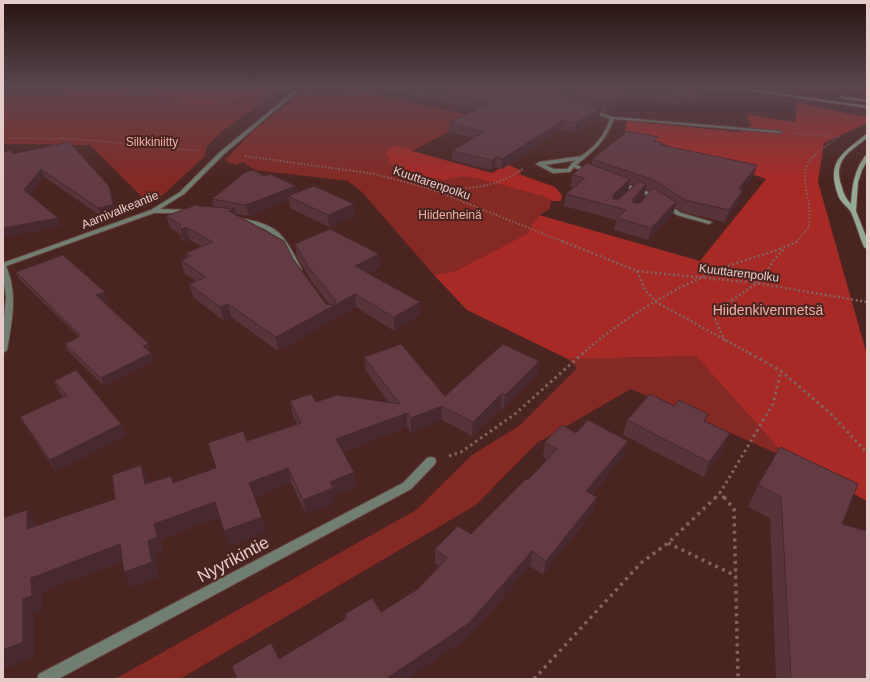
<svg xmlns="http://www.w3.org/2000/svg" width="870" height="682" viewBox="0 0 870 682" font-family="Helvetica,sans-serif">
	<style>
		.green { fill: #842924 }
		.forest { fill: #a82a26 }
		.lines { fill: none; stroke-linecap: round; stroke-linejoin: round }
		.service-casing { stroke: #66423e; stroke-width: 2 }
		.minor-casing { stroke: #66423e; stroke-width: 2 }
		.secondary-casing { stroke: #66423e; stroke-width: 2 }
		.path-far4 { stroke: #84625e; stroke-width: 1.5; stroke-dasharray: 1 1.5; stroke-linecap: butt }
		.path-far3 { stroke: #84625e; stroke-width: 2; stroke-dasharray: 1.5 2; stroke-linecap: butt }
		.path-far2 { stroke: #84625e; stroke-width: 2.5; stroke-dasharray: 2 2.5; stroke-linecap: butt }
		.path-far1 { stroke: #84625e; stroke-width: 3; stroke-dasharray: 2.5 3.5; stroke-linecap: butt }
		.path { stroke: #84625e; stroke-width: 3.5; stroke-dasharray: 3 4.5; stroke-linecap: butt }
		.service { fill: #707f71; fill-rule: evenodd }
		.minor { fill: #707f71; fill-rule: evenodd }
		.secondary { fill: #93ab95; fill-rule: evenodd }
		.wall { fill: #57333a; fill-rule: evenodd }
		.shaded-wall { fill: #47292f }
		.building { fill: #653b43; stroke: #47292f }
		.labels { text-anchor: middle; stroke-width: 4; stroke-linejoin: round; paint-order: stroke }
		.far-park-label { font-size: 12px; fill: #efafa6; stroke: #4a2420 }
		.far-street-label { font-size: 12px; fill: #e6ccc8; stroke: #4a2420 }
		.park-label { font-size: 14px; fill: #efafa6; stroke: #4a2420 }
		.near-street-label { font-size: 17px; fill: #e6ccc8; stroke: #4a2420 }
	</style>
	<rect width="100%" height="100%" fill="#4a2420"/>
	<g class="green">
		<path d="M3,86c13,4 40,0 56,0l2,4 20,10 69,-6 35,9 51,-1 42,-11 -57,41 -14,14 -2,10 -41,38 -19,11v-5l-55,-55 -87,-1z"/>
		<path d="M309,86h29l139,31 -65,34 101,28 38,22 -1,8 -11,6 -11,19 -73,37 -21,4 -72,-83 -14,-11 -93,-11 -12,-8 -8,3 -10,-5 29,-30z"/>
		<path d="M756,86l111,11v1z"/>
		<path d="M789,86h44l34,4v4z"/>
		<path d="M696,356l91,102 -156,-69 -94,54 -61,62 -296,174h-65l301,-169 56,-55 47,-29 58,-58 -9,-9z"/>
	</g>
	<g class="forest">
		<path d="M59,86h226c-20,13 -77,21 -101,17 -11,-2 -22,-7 -33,-9 -23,-3 -79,19 -92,-8z"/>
		<path d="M797,102l70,16v5l-43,20 -6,39 49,173v146l-80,-43 -91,-102 -128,3 -101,-49 -33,-35 21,-4 72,-37 12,-19 161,46 66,-82 -141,-48 2,-10 111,11 13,-6 -4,-11 48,7z"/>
		<path d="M393,146l13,2 6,3 80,22 15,-9 15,7 -3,3 36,13 7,8 -1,6h-10l-8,-5 -62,-17 -18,-3 -20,4 -37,-8 -16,-10 -5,-10z"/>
	</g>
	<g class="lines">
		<g class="service-casing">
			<g id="service">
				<path d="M582,156l2,1v2l-39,6 9,4h13l6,-6 18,9v2h-4l-13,-7 -4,5 -17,1 -17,-9 3,-2z"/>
				<path d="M620,182l31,11 30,20 31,9 -3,2 -32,-9 -30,-20 -29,-10 -1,-1z"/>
			</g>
		</g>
		<g class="minor-casing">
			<g id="minor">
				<path d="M300,86h4l-80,68 -40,40 -24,15 28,1 2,1v2h-36l-148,53c12,28 6,55 1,84l-4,3v-26l3,-30 -3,-22v-12l148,-53 29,-18 40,-40z"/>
				<path d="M589,109l24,8 167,14 2,1 -2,1 -166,-14c-9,24 -21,32 -39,47h-4v-2c20,-15 30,-21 39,-45l-21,-8z"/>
				<path d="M235,217c44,8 47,14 67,53l-1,1h-4c-12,-18 -17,-38 -40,-45 -8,-3 -16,-4 -24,-6l-1,-1z"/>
				<path d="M431,457l4,1 1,3 -1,3 -24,25 -353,190h-21l2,-5 364,-191 24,-25z"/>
			</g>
		</g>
		<g class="secondary-casing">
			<g id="secondary">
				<path d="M717,86h10l140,20v2z"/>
				<path d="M840,96l27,4v2l-28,-4z"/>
				<path d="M865,135h2v3c-16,13 -32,20 -27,43 3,10 4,16 11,23 1,-18 3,-33 14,-48l2,-1v6l-5,9 -4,12 -2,29 11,28v10l-3,-2c-5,-11 -8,-24 -13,-35 -4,-6 -11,-10 -13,-17 -12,-34 4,-41 27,-60z"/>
			</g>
		</g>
		<g class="path-far4">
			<path d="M794,133l47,4"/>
			<path d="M3,138l74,1 123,12"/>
			<path d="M814,155l23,-17"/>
		</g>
		<g class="path-far3">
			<path d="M245,156l130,18 56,15 133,53"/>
			<path d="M434,189c39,-2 56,2 90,-21"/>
			<path d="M796,242l13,-15c0,-7 1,-15 0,-23 -3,-17 -10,-37 7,-50"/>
		</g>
		<g class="path-far2">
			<path d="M562,241l75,30 119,12 111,19"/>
			<path d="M637,271l8,19 11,12 95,52"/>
			<path d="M725,341l-13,-28 50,-33 11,-19 12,-13"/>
			<path d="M582,354c34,-30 79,-59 121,-77 14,-7 29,-13 43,-17 18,-6 35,-10 52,-19"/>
		</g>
		<g class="path-far1">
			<path d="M749,353l32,18 49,42 37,40"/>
			<path d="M449,456l12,-4 54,-38 68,-61"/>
			<path d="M715,498l5,-5"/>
			<path d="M724,498l-4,-5 53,-89 8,-33"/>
		</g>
		<g class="path">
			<path d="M724,497l10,12 4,170"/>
			<path d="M668,543l68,33"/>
			<path d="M534,679l107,-116 27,-20 48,-46"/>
		</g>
		<use href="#service" class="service"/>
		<use href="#minor" class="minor"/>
		<use href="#secondary" class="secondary"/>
	</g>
	<g class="wall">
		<path d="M371,86h331l-5,17 -17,-2 -1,3 -50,-6 -24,15 -5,-2 -1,6 -24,15 -14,-3 -59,40 -7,-2 -4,3 -39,-10v-9l20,-13 -23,-6v-9l28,-14z"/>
		<path d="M657,141l5,4 91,32 -11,14 -3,11 -14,20 -43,-10 -7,-5 -2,7 -25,26 -34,-10 2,-10 -52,-14 2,-12 8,-7 -4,-1 2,-11 19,-10 1,-6zM630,184l4,1 -15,14 9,-8zM645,189l5,2 -10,12h-2l6,-7z"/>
		<path d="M3,152l10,2 96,32 3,7 4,20 -15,3 -57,-39 -14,18 31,31 -58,11z"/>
		<path d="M264,176l32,10 1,7 58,23 -26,11 -39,-19 -1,-8 -40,16 -13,-2v1l57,44 33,45 4,1 -18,-23 -15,-25 -2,-13 85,23 -12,6 52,42 -26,16 -38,-24 -78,44 -47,-34 -7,4 -31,-24 -4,-13 7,-3 -12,-8 -3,-13 6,-2 -1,-5 16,-6 -12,-7 -6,2 -2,-3 -1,-4 -11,-7 -4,-12 37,-9h11l-2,-8z"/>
		<path d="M16,272l92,26 -6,3 49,50 -2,1 5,8 -50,26 -36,-35 -3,-7 14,-7 -60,-58z"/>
		<path d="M364,357l81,39 94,-35 -2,14 -34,34 -2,-1 -29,28 -30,-16 -31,13 -4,-6 -64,25 11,20 2,15 -22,9 1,7 -29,11 -15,-31 -36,14 11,35 -37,14 -9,-29 -59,22 2,13 -8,3 4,22 -27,10 -9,-26 -82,31 1,19 -8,2v43l-7,-146 10,14v2l78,-27 33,-19v3l23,-7 3,7 42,-15 31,-27 50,-17 -4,-8 -3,-15 26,1h72l-22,-31z"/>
		<path d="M54,381l72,54 -70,37 -29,-44 -7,-11 43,-20 -4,-5z"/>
		<path d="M674,406l34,8 -3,8 19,26 -20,29 -81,-42 4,-15z"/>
		<path d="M576,433l48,23 -32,39 5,2 -4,15 -50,63 -13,-9 -62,72 -61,41h-170l42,-20 66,-40v-5l36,-2 37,-23 21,-23 -4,-2v-15l36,-15 57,-54 19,-20 -4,-3 2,-15z"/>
		<path d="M758,485l84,39 25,155h-91l-6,-161 -22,-11z"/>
	</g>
	<g class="shaded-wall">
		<path d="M631,89l-2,9 -24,15 2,-9z"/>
		<path d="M601,108l-2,9 -24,15 1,-9z"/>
		<path d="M563,120l-2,9 -59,40v-10z"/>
		<path d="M496,157l-1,10 -4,3 1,-10z"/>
		<path d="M757,165l-4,12 -11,14 -3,11 -14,20 4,-12 10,-21z"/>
		<path d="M41,169l3,8 -16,21 -4,-8z"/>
		<path d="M630,179l-2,12 -16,15 1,-11z"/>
		<path d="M646,184l-2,12 -13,15 2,-12z"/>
		<path d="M109,186l3,7 4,20 -15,3 -3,-8z"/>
		<path d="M296,186l1,11 -9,-1 1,4 -40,16 -3,-11z"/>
		<path d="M676,202l-3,12 -25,26 3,-12z"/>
		<path d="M354,204l1,12 -26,11 -1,-12z"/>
		<path d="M235,209l2,12 -8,-10z"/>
		<path d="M58,218l3,8 -58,11v-9z"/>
		<path d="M186,227l4,13 -6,2 -3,-13z"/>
		<path d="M379,254l1,13 -24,12 -1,-13z"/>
		<path d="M105,292l3,6 -9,4 -3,-7z"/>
		<path d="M355,294l1,13 -78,44 -2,-14z"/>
		<path d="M420,302v13l-26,16v-14z"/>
		<path d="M228,304l3,13 -7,4 -4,-14z"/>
		<path d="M149,344l2,7 -5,3 -3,-8z"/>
		<path d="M151,353l3,7 -50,26 -3,-8z"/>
		<path d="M539,361l-2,14 -34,34 2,-14z"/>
		<path d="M502,393l-1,15 -29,28 1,-14z"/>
		<path d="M442,406v14l-31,13v-15z"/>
		<path d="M407,413v14l-69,27 -2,-15z"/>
		<path d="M121,424l5,11 -70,37 -6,-12z"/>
		<path d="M730,433l-6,15 -20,29 5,-15z"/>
		<path d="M628,441l-4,15 -41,50 3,-15z"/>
		<path d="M141,465l7,15 3,19 -6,-15z"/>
		<path d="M288,468l3,15 -38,15 -4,-15z"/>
		<path d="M354,472l2,15 -22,9 1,7 -29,11 -3,-14 27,-18z"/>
		<path d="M597,497l-4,15 -50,63 3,-14z"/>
		<path d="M215,502l5,15 -59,22 2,13 -8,3 4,22 -27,10 -8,-15 24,-31 6,-17z"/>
		<path d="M27,510l10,14v20l-10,-15z"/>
		<path d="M262,517l4,15 -37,14 -5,-15z"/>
		<path d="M120,544l8,15 -87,33 1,19 -8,2v43l-31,14v-20l28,-72z"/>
		<path d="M532,551l-2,15 -62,72 -61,41h-21z"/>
	</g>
	<g class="building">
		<path d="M408,86h105l39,6 49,16 -25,15 -13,-3 -61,39 -6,-2 -4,3 -40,-9 32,-19 -35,-9 40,-20z"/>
		<path d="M543,86h159l-2,9 -18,-2 -1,2 -50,-6 -24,15 -54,-17z"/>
		<path d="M628,131l30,6 -4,4 9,2 -3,2 97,20 -18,24 4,1 -14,20 -44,-10 -31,-20 -62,-21z"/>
		<path d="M69,142l40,44 4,19 -15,3 -57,-39 -17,21 34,28 -55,10v-76l7,-2 3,4z"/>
		<path d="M587,163l43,16 -17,16v4h6l20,-18 7,3 -13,15v4h7l13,-15 23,14 -25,26 -34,-10 9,-8 -60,-16 19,-16 -13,-3z"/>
		<path d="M253,170l11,6 6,-2 26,12 -50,19 -34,-6 32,-26z"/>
		<path d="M314,186l40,18 -26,11 -40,-19z"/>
		<path d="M196,205l7,2 1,-1 31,3 -6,2 55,30 9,18 33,45 7,1 3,-4 -26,-32 -15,-25 35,-15 49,25 -24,12 65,36 -26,15 -39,-23 -79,43 -48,-33 -8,3 -31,-23 17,-7 -25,-17 10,-4 -5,-3 27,-11 -27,-15 -5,2 -2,-3 2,-1 -15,-9z"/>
		<path d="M63,255l42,37 -9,3 53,49 -6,2 8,7 -50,25 -36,-34 16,-8 -65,-64z"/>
		<path d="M401,344l44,52 58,-52 36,17 -34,34 -3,-2 -29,29 -31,-16 -31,12 -4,-5 -71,26 18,33 -24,10 3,6 -30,12 -15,-32 -39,15 13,34 -38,14 -9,-29 -61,22 3,13 -9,4 4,21 -28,10 -4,-28 -89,34 1,18 -9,3v43l-20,8v-132l24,-8v19l88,-30 -3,-24 29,-10 4,19 26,-8 2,7 43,-15 -8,-25 35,-12 4,10 54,-18 -11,-22 21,-7 5,8 21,-7 63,9 -36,-47z"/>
		<path d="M76,370l45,54 -71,36 -30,-43 47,-22 -13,-14z"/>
		<path d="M650,394l24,12 5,-6 29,14 -4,7 26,12 -21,29 -82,-42z"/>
		<path d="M588,420l40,21 -42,50 11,6 -51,64 -14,-10 -63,72 -83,56h-149l-5,-13 39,-23 8,16 68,-41 -2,-4 27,-16 9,14 37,-23 29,-31 -12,-9 23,-23 13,8 55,-55 2,1 29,-31 -12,-7 17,-17 14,8z"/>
		<path d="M780,447l78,37 -16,40 25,7v148h-76l-10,-182 -23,-12z"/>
	</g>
	<linearGradient id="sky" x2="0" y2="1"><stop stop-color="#291412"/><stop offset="0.48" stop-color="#5a454e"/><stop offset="1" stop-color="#5a454e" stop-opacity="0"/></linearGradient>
	<rect width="870" height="181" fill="url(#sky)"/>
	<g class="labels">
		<g class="far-park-label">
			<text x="152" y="146">Silkkiniitty</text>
			<text x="450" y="219">Hiidenheinä</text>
		</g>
		<g class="far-street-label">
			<text transform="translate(432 183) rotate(19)" y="4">Kuuttarenpolku</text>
			<text transform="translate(120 210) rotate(-22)" y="4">Aarnivalkeantie</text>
			<text transform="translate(739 273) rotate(7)" y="4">Kuuttarenpolku</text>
		</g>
		<g class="park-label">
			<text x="768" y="315">Hiidenkivenmetsä</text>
		</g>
		<g class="near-street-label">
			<text transform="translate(233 559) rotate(-28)" y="6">Nyyrikintie</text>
		</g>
	</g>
	<rect width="870" height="682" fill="none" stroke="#e6ccc8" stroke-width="8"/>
</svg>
